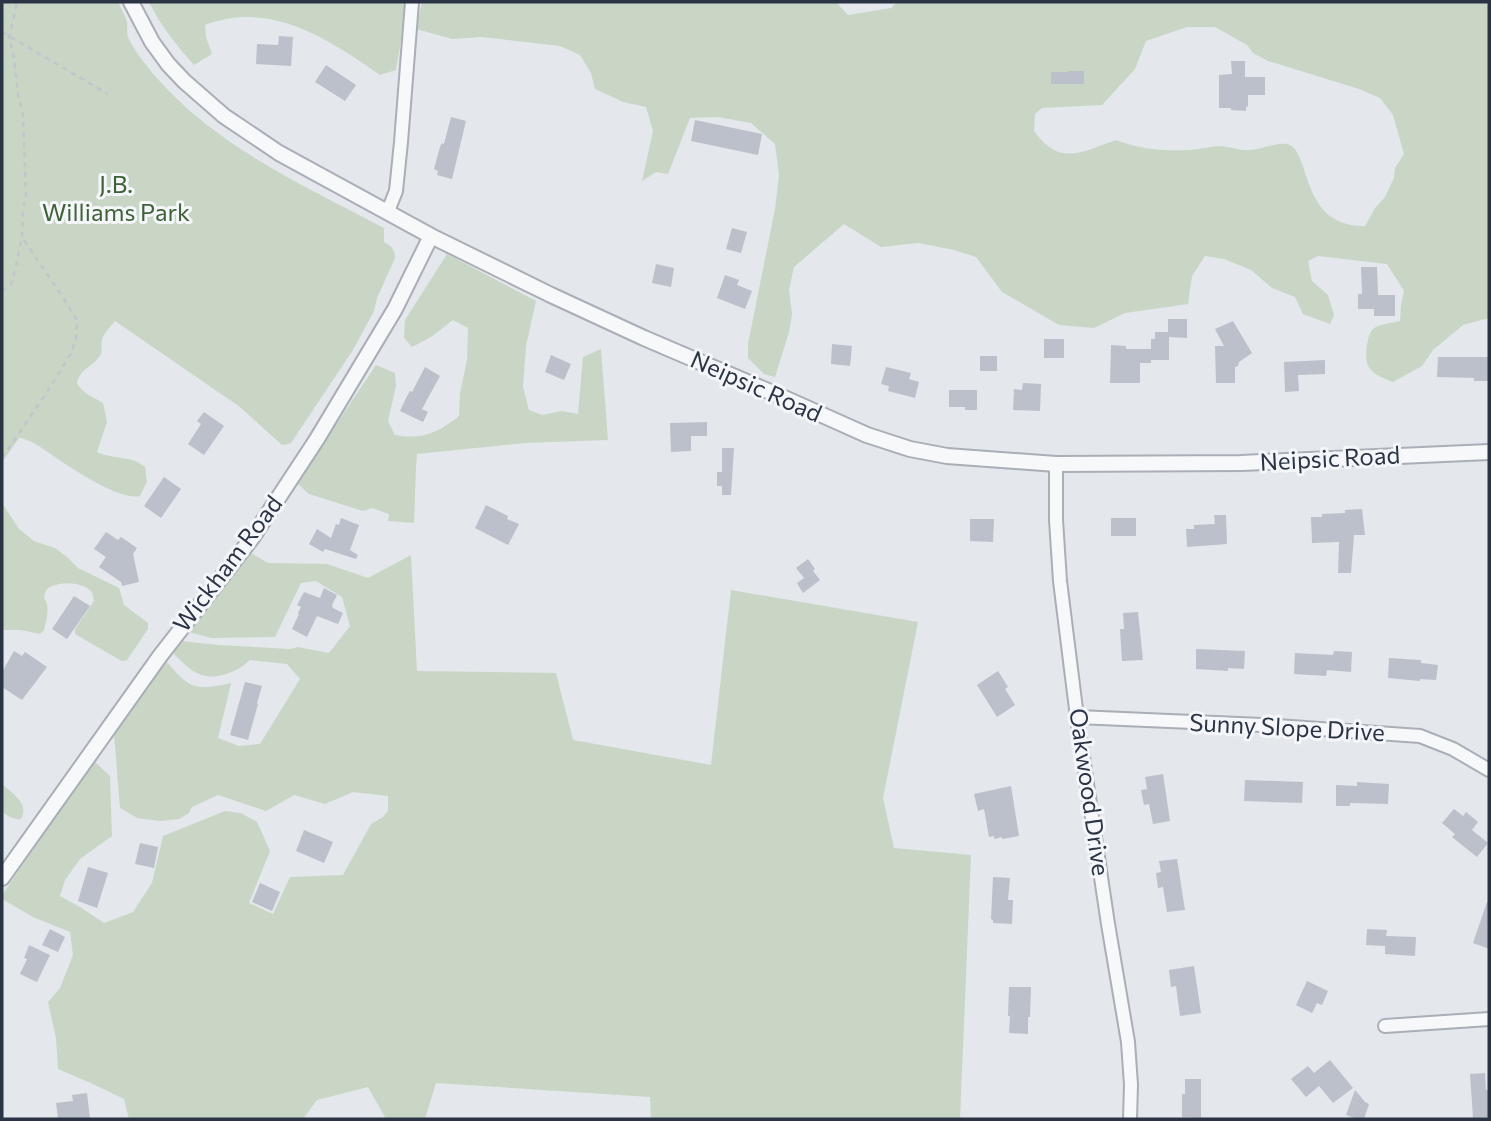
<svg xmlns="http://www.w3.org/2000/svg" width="1491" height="1121" viewBox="0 0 1491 1121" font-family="Commissioner,sans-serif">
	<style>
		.green { fill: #c9d6c5; fill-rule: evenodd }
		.building { fill: #bbc0ca }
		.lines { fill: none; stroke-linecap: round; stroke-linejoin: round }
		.minor-casing { stroke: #a9aeb7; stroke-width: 16 }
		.tertiary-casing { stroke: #a9aeb7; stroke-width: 18 }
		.path { stroke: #c2c5cb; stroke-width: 2.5; stroke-dasharray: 5 5; stroke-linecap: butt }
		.minor { stroke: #f7f8fa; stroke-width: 12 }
		.tertiary { stroke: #f7f8fa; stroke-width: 14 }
		.labels { text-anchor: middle; stroke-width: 6; stroke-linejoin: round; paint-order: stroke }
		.park-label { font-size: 24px; fill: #3f6138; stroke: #f4f6f9 }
		.street-label { font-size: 24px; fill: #2b3445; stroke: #f4f6f9 }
	</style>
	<rect width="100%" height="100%" fill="#e4e7ec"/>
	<g class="green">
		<path d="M2,2h116c3,6 7,13 9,20 1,5 -1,10 1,15 6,14 18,28 28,40 61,70 147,108 228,151v14c7,4 11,7 11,16l-18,40 -3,13 -21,39 -62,93 -7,2 -3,-1 -41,-37 -125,-86c-4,5 -12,13 -13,19 -2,7 2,11 -3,17 -7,10 -19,12 -22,26 5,10 16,14 26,20l4,19 -10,30c16,8 35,3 48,15l2,15 -7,14c-24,6 -84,-39 -106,-53l-12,-5h-3l-17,24z"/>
		<path d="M149,2h256l1,8 -10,60 -16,5c-53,-37 -110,-75 -175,-50l1,12 6,17 -18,11c-18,-20 -33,-39 -45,-63z"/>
		<path d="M422,2h414l12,13 43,-7 6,-6h592v316l-26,7 -30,25 -11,16 -29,16c-20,-8 -30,-12 -26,-37 1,-5 2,-12 6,-16 6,-5 19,-6 27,-8l1,-16 3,-14 -17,-27 -69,-8 -10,5 4,20 16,14 6,20 -4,9 -27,-10 -8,-17 -23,-9 -21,-18 -27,-11 -19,-3 -13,20 -4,28 -63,9 -31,15 -35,-3 -57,-33 -26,-35 -22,-7 -36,-7 -37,4 -37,-23 -50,43 -5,23 3,24 -3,18 -14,45 -11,-3 -16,-16v-14l27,-135 4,-34 -4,-31 -24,-21 -33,-6 -28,1 -22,56 -12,-2 -14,9 11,-50 -7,-24 -23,-5 -28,-13 -4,-16 -11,-18 -20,-9 -78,-9 -30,2 -36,-10zM1187,27h28l32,18 6,8 15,8 91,28 21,9 13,17 11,39 -9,14 -1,10 -9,19 -10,11 -10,18c-67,1 -53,-77 -78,-82 -11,-2 -27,6 -37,6 -11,1 -22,-4 -32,-4 -9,1 -18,3 -27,4 -28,1 -49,0 -75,-10 -35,12 -56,27 -82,-9l1,-17 7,-6 60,-3 33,-36 11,-28z"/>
		<path d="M447,254l89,47 -10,45 -3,41 6,23 13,5 20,-4 16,3 5,-57 18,-8 7,91 -83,3 -108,11 -1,14 -2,55 -26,-2 1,-7 -17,-6 -9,3 -54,-17 -12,-11 79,-118 19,8 1,13 -8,35 7,14c27,5 43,-2 64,-19l1,-23 7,-33 1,-32 -15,-8 -22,17 -19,10 -8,-9 1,-18z"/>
		<path d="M2,503l17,26 15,12 21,7 12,9 11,11 41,20 5,17 24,18v6l-21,31 -4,1 -3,-1 -45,-26v-5l19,-28 -2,-9c-9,-10 -30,-11 -42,-5 -5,3 -5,7 -6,11 7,9 2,22 0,32l-4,4 -19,-4h-19z"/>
		<path d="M251,553l17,10 59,1 41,14 43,-23 6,116 139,2 17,67 138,25 20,-175 187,32 -35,176 11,50 77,7 -11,264h-309l-1,-22 -214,-14 -11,36h-39l-18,-32 -51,13 -14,19h-174l-5,-20 -31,-15 -35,-15 -2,-31 -8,-36 12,-14 13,-33 -3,-23 -37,-15 -31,-18v-4l92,-134 16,15 2,60 -32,23 -15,21 -5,16 20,11 24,16 29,-11 19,-29 11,-47 62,-25 16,2 16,9 13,29 -21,52 24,11 17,-37 53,-2 28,-51 12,-7 5,-6v-15l-35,-4 -28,12 -31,-9 -28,16 -48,-16 -26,12 -3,6 -10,6 -19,2 -23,-3 -17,-10 -6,-74 51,-74c25,29 29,31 66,23l-13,55 21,8 21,-2 40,-65 -13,-15 -37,-4c-8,7 -14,11 -24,14 -25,8 -36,-4 -53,-21l8,-12 37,4 72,4 8,-2 31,6 21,-27 -8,-29 -26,-16 -15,2 -26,54 -64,1 -22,-6z"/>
		<path d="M2,784c10,9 28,20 19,35 -7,1 -13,-3 -19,-7z"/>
	</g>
	<g class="building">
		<path d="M279,36l14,1 -2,29 -35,-2 1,-20 21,1z"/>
		<path d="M1231,61h14v16h20v18h-17v12l-2,-1v5l-15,-1v-2h-12v-33l13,-1z"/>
		<path d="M326,65l30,20 -11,16 -30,-19z"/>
		<path d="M1068,71h16v13h-33v-12h17z"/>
		<path d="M451,117l15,4 -14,58 -15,-4 1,-4 -4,-2 6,-22 2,-4 2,1z"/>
		<path d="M695,120l67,14 -4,21 -67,-14z"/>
		<path d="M732,228l15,4 -6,21 -15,-4z"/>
		<path d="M656,264l18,4 -3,19 -19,-4z"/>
		<path d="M1361,267h16l1,28h17v21h-21v-7h-16v-15h4z"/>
		<path d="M725,275l14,5 -2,5 15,6 -7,18 -28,-11z"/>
		<path d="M1168,319h19v19l-18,-1v23h-18v3h-11v20h-30l1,-38 15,1v3h25v-10h4v-7h13z"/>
		<path d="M1233,321l19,32 -13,9 -1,4 -3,1v16h-19l-1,-37h9l-9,-17z"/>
		<rect x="1044" y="339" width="20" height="19"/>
		<path d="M832,344l20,2 -2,20 -19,-2z"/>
		<path d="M551,355l20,9 -7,16 -19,-8z"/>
		<rect x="980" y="356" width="17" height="15"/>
		<path d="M1438,357h51v24h-15v-3l-37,-1z"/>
		<path d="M1325,360v14l-27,1 1,16 -14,1 -1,-30z"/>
		<path d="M425,367l15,9 -18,33 6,3 -5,10 -23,-11 6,-13 4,-7 2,1z"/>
		<path d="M886,367l25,6 -2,6 10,3 -4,16 -27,-7 1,-5 -8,-2z"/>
		<path d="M1023,383l18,1 -1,27 -27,-1 1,-21 8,1z"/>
		<path d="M949,390h28v20h-12v-3h-16z"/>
		<path d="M204,412l20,14 -20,29 -16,-11 13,-20 -4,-3z"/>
		<path d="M707,422v14h-16v15l-20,1 -1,-29z"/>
		<path d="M722,448h12l-3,47h-9v-9h-5v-14h5z"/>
		<path d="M164,477l17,12 -20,29 -17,-12z"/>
		<path d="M486,505l22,11 -1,3 12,5 -11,21 -33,-17z"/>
		<path d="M1362,509l3,26h-11l-3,38h-13l1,-31 -27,1 -1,-26h11v-3l23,-1v-3z"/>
		<path d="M1214,515h12l1,29 -40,3 -1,-18h8v-4l21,-1z"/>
		<path d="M341,518l18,7 -9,25 8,5 -2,4 -31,-10 -2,3 -14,-8 8,-15 14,9 5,-14 3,1z"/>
		<rect x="1111" y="518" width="25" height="18"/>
		<path d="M970,519h24l-1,23 -23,-1z"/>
		<path d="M106,532l12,8 3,-3 16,11 -4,6 6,28 -17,4 -1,-4 -22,-15 7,-10 -12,-8z"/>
		<path d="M808,559l7,10 -2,2 7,9 -17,13 -6,-10 7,-5 -8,-10z"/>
		<path d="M324,588l13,7 -5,10 1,3 10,5 -5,11 -21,-8 -10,21 -15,-8 7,-15 -1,-1 3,-6 -4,-2 7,-13 16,6z"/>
		<path d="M74,596l16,10 -23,33 -15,-10z"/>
		<path d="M1138,612l5,48 -21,1 -2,-32h4l-1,-16z"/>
		<path d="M1196,649l49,2 -1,18 -16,-1v3l-32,-2z"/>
		<path d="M14,651l8,5 3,-4 22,15 -25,33 -20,-13v-15z"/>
		<path d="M1334,651l18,1 -1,20 -24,-2 -1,6 -32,-2 1,-21 38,2z"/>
		<path d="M1389,658l32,2v3l17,2 -2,15 -16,-1v2l-32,-3z"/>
		<path d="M998,671l10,16 -3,2 10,16 -18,12 -20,-32z"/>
		<path d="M245,682l17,4 -5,17 1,1 -10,36 -18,-5z"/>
		<path d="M1163,774l7,47 -17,3 -4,-20 -5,1 -3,-15 6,-1 -2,-12z"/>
		<path d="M1245,780l58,2 -1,21 -58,-2z"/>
		<path d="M1357,782l32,2 -1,20 -38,-1v3h-14v-21l21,1z"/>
		<path d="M1011,786l8,50 -17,3v-2l-8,2v-3l-5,1 -5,-28 -6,2 -4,-17z"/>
		<path d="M1454,809l9,7 3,-4 12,10 -6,8 16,13 -11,14 -25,-20 3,-3 -13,-11z"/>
		<path d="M304,830l29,12 -9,21 -28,-12z"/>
		<path d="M140,843l18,4 -4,21 -19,-4z"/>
		<path d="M1177,859l8,51 -18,2 -4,-25 -5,1 -2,-15 5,-1 -2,-11z"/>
		<path d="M88,867l20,6 -11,35 -19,-7z"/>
		<path d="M993,877l17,1 -2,22h5l-1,24 -19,-1v-3l-2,-1z"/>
		<path d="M260,883l20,9 -8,19 -20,-9z"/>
		<path d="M1487,902h2v47l-16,-6z"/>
		<path d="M50,929l15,8 -7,15 -16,-7z"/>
		<path d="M1367,929l20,1 -1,6 30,1 -1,19 -30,-2v-8l-19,-1z"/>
		<path d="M29,945l21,10 -13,27 -17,-8 7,-15 -3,-1z"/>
		<path d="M1194,966l7,47 -21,3 -4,-30 -5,1 -2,-17z"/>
		<path d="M1307,981l21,10 -6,14 -5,-2 -5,10 -16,-8z"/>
		<path d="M1009,987h22l-1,30h-2v17l-19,-1 1,-17h-2z"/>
		<path d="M1330,1060l23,28 -20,15 -14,-17 -13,11 -15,-18 17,-13 6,7z"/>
		<path d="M1485,1073l1,17h3v27l-16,1 -3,-44z"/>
		<path d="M1185,1079h16v39l-19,-1v-23h3z"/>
		<path d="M1355,1090l10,12 4,2 -5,15h-7l-11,-4z"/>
		<path d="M87,1093l3,26 -32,-1 -2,-15 17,-2 -1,-6z"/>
	</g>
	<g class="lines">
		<g class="minor-casing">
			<g id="minor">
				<path d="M388,211l8,-20 5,-49 11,-140"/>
				<path d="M1056,464v56l4,61 17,136 31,207 20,118 3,43 -1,34"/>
				<path d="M1077,717l185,8 158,11 33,13 36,21"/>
				<path d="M1385,1026l104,-7"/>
			</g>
		</g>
		<g class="tertiary-casing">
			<g id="tertiary">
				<path d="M131,2l21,40 16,22 16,17 40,35 55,37 152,83 120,59 93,43 138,59 85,38 43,14 37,7 109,8 185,-1 248,-11"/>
				<path d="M2,878l158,-222 92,-118 65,-99 78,-130 36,-73"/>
			</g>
		</g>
		<g class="path">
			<path d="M2,32l106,62"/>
			<path d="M2,291l9,-7 5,-18 6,-29 1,-25 3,-17 -3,-80 -5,-20 -4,-37 -5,-20 8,-36"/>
			<path d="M2,458l45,-66 25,-40 5,-19 -1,-14 -10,-17 -44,-65"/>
		</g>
		<use href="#minor" class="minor"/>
		<use href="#tertiary" class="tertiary"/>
	</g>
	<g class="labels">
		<g class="park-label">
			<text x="116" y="193">J.B.<tspan x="116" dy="28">Williams Park</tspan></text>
		</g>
		<g class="street-label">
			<text transform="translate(756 387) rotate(24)" y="8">Neipsic Road</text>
			<text transform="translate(1330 459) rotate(-3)" y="8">Neipsic Road</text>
			<text transform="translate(228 564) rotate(-53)" y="8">Wickham Road</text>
			<text transform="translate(1287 728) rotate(3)" y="8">Sunny Slope Drive</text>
			<text transform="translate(1089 792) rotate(82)" y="8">Oakwood Drive</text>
		</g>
	</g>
	<rect width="1491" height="1121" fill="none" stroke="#2b3445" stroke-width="7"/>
</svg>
